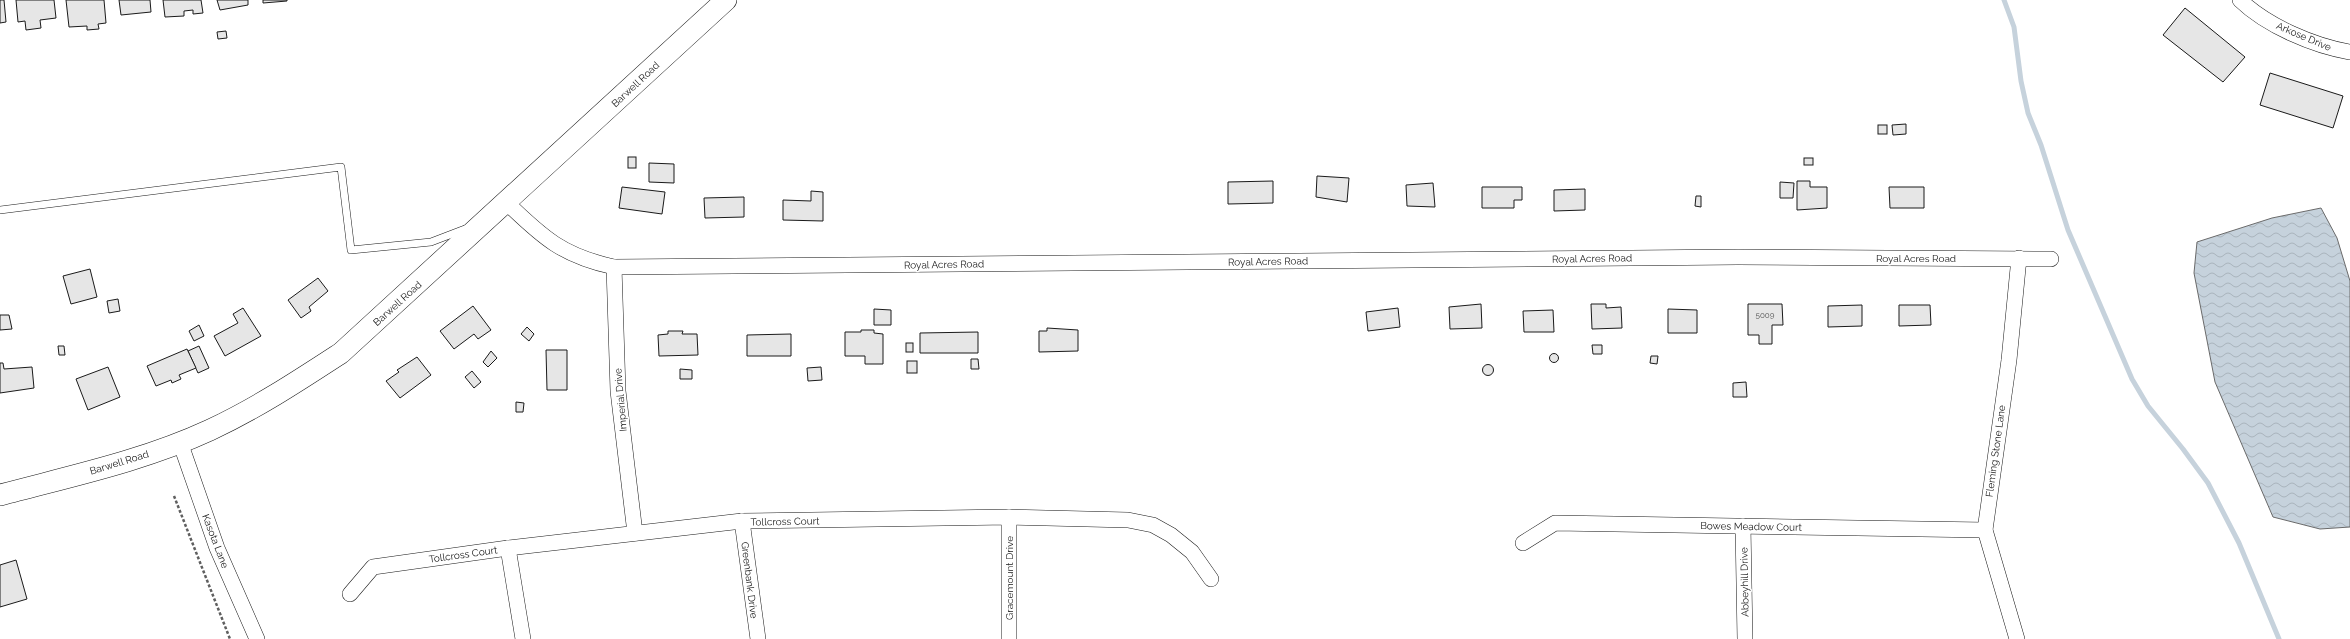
<svg xmlns="http://www.w3.org/2000/svg" width="2350" height="639" viewBox="0 0 2350 639" font-family="Raleway,sans-serif">
	<style>
		.water { fill: url(#water-waves); stroke: #6a6a6a }
		.lines { fill: none; stroke-linecap: round; stroke-linejoin: round }
		.stream { stroke: #c6d2dc; stroke-width: 5 }
		.building { fill: #e6e6e6; stroke: #1a1a1a }
		.lane-casing { stroke: #1a1a1a; stroke-width: 8 }
		.street-casing { stroke: #1a1a1a; stroke-width: 16 }
		.secondary-casing { stroke: #1a1a1a; stroke-width: 22 }
		.path { stroke: #5f5f5f; stroke-width: 2.5; stroke-dasharray: 3 2; stroke-linecap: butt }
		.lane { stroke: #fff; stroke-width: 7 }
		.street { stroke: #fff; stroke-width: 15 }
		.secondary { stroke: #fff; stroke-width: 21 }
		.labels { text-anchor: middle; stroke-width: 3; stroke-linejoin: round; paint-order: stroke }
		.number-label { font-size: 8px; fill: #4d4d4d }
		.street-label { font-size: 10px; fill: #1a1a1a; stroke: #fff }
	</style>
	<defs>
		<pattern id="water-waves" width="16" height="10" patternUnits="userSpaceOnUse"><rect width="16" height="10" fill="#c6d2dc"/><path d="M0 5q4-4 8 0t8 0" fill="none" stroke="#aab4bc"/></pattern>
	</defs>
	<rect width="100%" height="100%" fill="#fff"/>
	<path class="water" d="M2321,208l16,30 13,43v246l-30,2 -47,-12 -58,-135 -21,-109 3,-31 75,-24z"/>
	<g class="lines">
		<path class="stream" d="M2004,0l10,27 7,54 7,32 13,32 27,85 64,149 16,27 35,43 25,34 31,60 40,96"/>
	</g>
	<g class="building">
		<path d="M0,0h4l2,22 -6,1z"/>
		<path d="M16,0h38l2,18 -16,2 1,8 -15,2 -1,-9 -7,1z"/>
		<path d="M66,0h38l2,23 -8,1 1,5 -12,1v-4l-18,1z"/>
		<path d="M119,0h31l1,12 -30,3z"/>
		<path d="M163,0h38l2,13 -10,1v-4l-9,1v5l-19,1z"/>
		<path d="M217,0h31v5l-28,5z"/>
		<path d="M263,0h24v1l-24,2z"/>
		<path d="M2185,8l60,49 -22,25 -60,-47z"/>
		<path d="M226,31l1,7 -9,1 -1,-7z"/>
		<path d="M2270,73l73,23 -10,32 -73,-23z"/>
		<path d="M1906,124v10l-13,1 -1,-10z"/>
		<rect x="1878" y="125" width="9" height="9"/>
		<rect x="628" y="157" width="8" height="11"/>
		<rect x="1804" y="158" width="9" height="7"/>
		<path d="M649,163l25,1v19l-25,-1z"/>
		<path d="M1317,176l32,2 -2,24 -31,-5z"/>
		<path d="M1273,181v22l-45,1v-22z"/>
		<path d="M1797,181h13v6h17v21l-30,2z"/>
		<path d="M1780,182l14,1 -1,15h-13z"/>
		<path d="M1433,183l2,24 -28,-1 -1,-21z"/>
		<path d="M622,187l43,5 -3,22 -43,-6z"/>
		<path d="M1482,187h40v13h-8v8h-32z"/>
		<path d="M1889,187h35v21h-34z"/>
		<path d="M1585,189v21l-31,1v-21z"/>
		<path d="M811,191l12,1v29l-40,-1v-20l28,1z"/>
		<path d="M1696,196h5v11l-6,-1z"/>
		<path d="M744,197v20l-39,1 -1,-20z"/>
		<path d="M90,269l7,28 -26,7 -8,-28z"/>
		<path d="M318,278l10,13 -19,16 2,4 -10,7 -13,-18z"/>
		<path d="M118,299l2,12 -11,2 -2,-12z"/>
		<path d="M1481,304l1,24 -32,1 -1,-22z"/>
		<path d="M1591,304h15v4l15,-1 1,21 -30,1z"/>
		<path d="M1748,304h34l1,21h-11v19h-13v-9h-11z"/>
		<path d="M1862,305v21l-34,1v-21z"/>
		<path d="M1899,305h31l1,20 -32,1z"/>
		<path d="M473,306l18,24 -13,9 -4,-5 -20,15 -14,-18z"/>
		<path d="M243,308l18,28 -36,20 -11,-20 24,-13 -5,-9z"/>
		<path d="M1398,308l2,19 -32,4 -2,-19z"/>
		<path d="M874,309l17,1v15h-17z"/>
		<path d="M1668,309l29,1v23h-29z"/>
		<path d="M1553,310l1,22h-30l-1,-21z"/>
		<path d="M0,315h9l3,14 -12,1z"/>
		<path d="M199,325l5,11 -10,5 -5,-10z"/>
		<path d="M527,327l7,7 -5,7 -8,-7z"/>
		<path d="M1047,328l31,2v21l-39,1v-21h8z"/>
		<path d="M861,330h13v3l9,1v30h-18v-8h-20v-24h16z"/>
		<path d="M668,331h15l-1,3h15l1,21 -39,1 -1,-21 10,-1z"/>
		<path d="M978,332v21h-58v-20z"/>
		<path d="M791,334v22h-44v-21z"/>
		<rect x="906" y="343" width="7" height="9"/>
		<path d="M1592,345h10v9h-9z"/>
		<path d="M58,346h6l1,9h-6z"/>
		<path d="M199,346l10,22 -11,5 -10,-22z"/>
		<path d="M187,349l9,19 -17,7 2,4 -9,4 -1,-3 -15,6 -9,-20z"/>
		<path d="M546,350h21v40h-20z"/>
		<path d="M491,351l6,7 -9,9 -5,-5z"/>
		<circle cx="1554" cy="358" r="4.5"/>
		<path d="M1651,356h7l-1,8 -7,-1z"/>
		<path d="M417,357l14,18 -31,23 -14,-17 13,-9 -2,-2z"/>
		<path d="M971,359h7l1,10h-8z"/>
		<rect x="907" y="361" width="10" height="12"/>
		<path d="M0,363h3l1,6 28,-2 2,21 -34,5z"/>
		<circle cx="1488" cy="370" r="5.5"/>
		<path d="M108,367l12,30 -32,13 -12,-31z"/>
		<path d="M821,367l1,13 -14,1 -1,-13z"/>
		<path d="M680,369l12,1v9h-12z"/>
		<path d="M472,371l9,11 -7,6 -9,-11z"/>
		<path d="M1746,382l1,15h-14v-14z"/>
		<path d="M516,402l8,1 -1,9h-7z"/>
		<path d="M16,560l11,39 -27,8v-42z"/>
	</g>
	<g class="lines">
		<g class="lane-casing">
			<path id="lane" d="M0,210l341,-43 10,83 80,-8 34,-13"/>
		</g>
		<g class="street-casing">
			<g id="street">
				<path d="M2240,0c27,26 74,46 110,52"/>
				<path d="M506,202c37,36 57,54 108,65l1124,-10 313,2"/>
				<path d="M614,267l4,124 17,142"/>
				<path d="M180,442l37,106 40,91"/>
				<path d="M1009,517v122"/>
				<path d="M742,521l16,118"/>
				<path d="M1743,526l2,113"/>
				<path d="M1523,543l32,-20 430,7"/>
				<path d="M508,548l15,91"/>
				<path d="M350,594l23,-27 135,-19 234,-27 267,-4 119,3 25,5 18,10 21,17 19,27"/>
				<path d="M2017,639l-32,-109 24,-170 10,-102"/>
			</g>
		</g>
		<g class="secondary-casing">
			<path id="secondary" d="M0,495c71,-19 143,-34 210,-65 47,-22 88,-49 131,-77l385,-353"/>
		</g>
		<path class="path" d="M174,496l56,143"/>
		<use href="#lane" class="lane"/>
		<use href="#street" class="street"/>
		<use href="#secondary" class="secondary"/>
	</g>
	<g class="labels">
		<g class="number-label">
			<text x="1765" y="318">5009</text>
		</g>
		<g class="street-label">
			<text transform="translate(2304 36) rotate(23)" y="4">Arkose Drive</text>
			<text transform="translate(635 84) rotate(-43)" y="4">Barwell Road</text>
			<text transform="translate(1592 258) rotate(-1)" y="4">Royal Acres Road</text>
			<text x="1916" y="262">Royal Acres Road</text>
			<text transform="translate(1268 261) rotate(-1)" y="4">Royal Acres Road</text>
			<text transform="translate(944 264) rotate(-1)" y="4">Royal Acres Road</text>
			<text transform="translate(397 303) rotate(-42)" y="4">Barwell Road</text>
			<text transform="translate(620 400) rotate(-95)" y="4">Imperial Drive</text>
			<text transform="translate(1995 451) rotate(-82)" y="4">Fleming Stone Lane</text>
			<text transform="translate(119 462) rotate(-17)" y="4">Barwell Road</text>
			<text transform="translate(785 521) rotate(-1)" y="4">Tollcross Court</text>
			<text transform="translate(1751 526) rotate(1)" y="4">Bowes Meadow Court</text>
			<text transform="translate(216 541) rotate(69)" y="4">Kasota Lane</text>
			<text transform="translate(463 554) rotate(-8)" y="4">Tollcross Court</text>
			<text transform="translate(1009 578) rotate(-90)" y="4">Gracemount Drive</text>
			<text transform="translate(750 580) rotate(83)" y="4">Greenbank Drive</text>
			<text transform="translate(1744 582) rotate(-91)" y="4">Abbeyhill Drive</text>
		</g>
	</g>
</svg>
